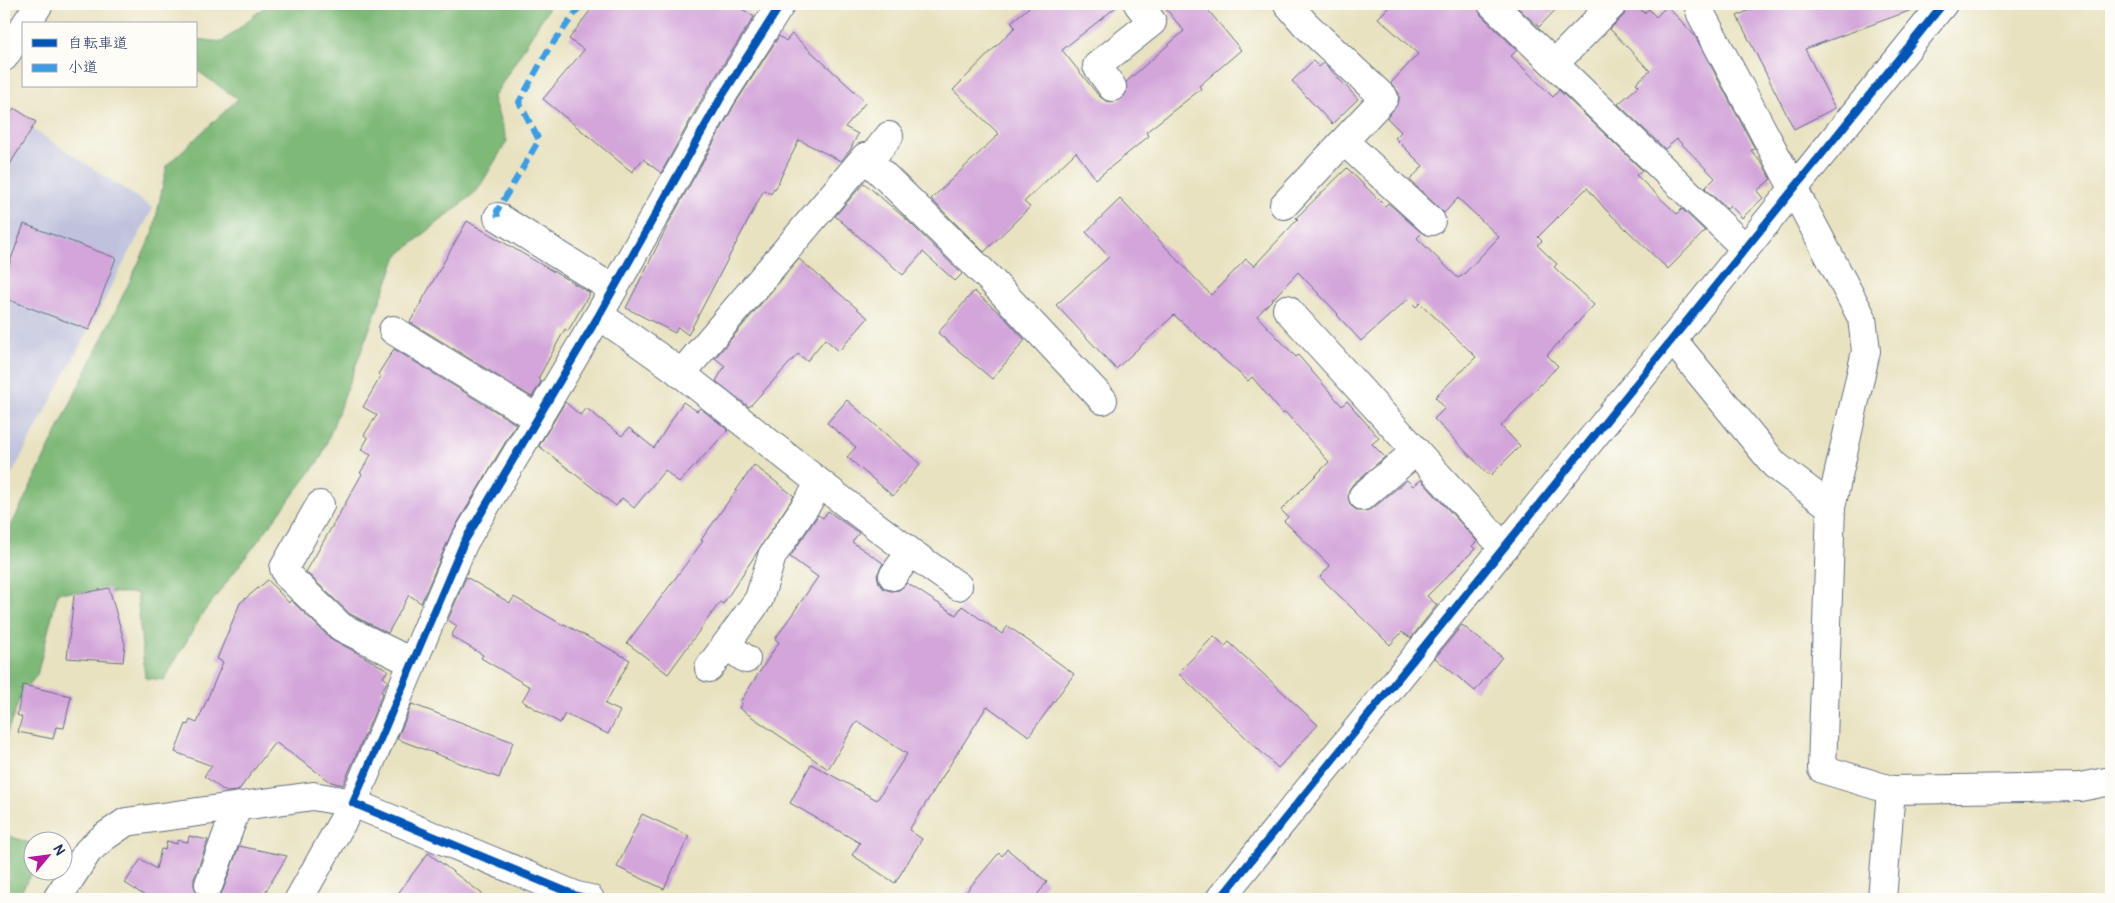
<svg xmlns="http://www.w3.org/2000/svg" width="2115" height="903" viewBox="0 0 2115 903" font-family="Pangolin,'Klee One',sans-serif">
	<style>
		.industrial { fill: #c0c2dd }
		.forest { fill: #7fb978; stroke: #4d746b }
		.building { fill: #d3a5da }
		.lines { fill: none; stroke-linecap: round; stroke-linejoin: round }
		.minor-casing { stroke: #636e80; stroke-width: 30 }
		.minor { stroke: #fff; stroke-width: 28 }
		.quiet { stroke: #3b9de6; stroke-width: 6; stroke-dasharray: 12 6; stroke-linecap: butt }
		.cycleway-casing { stroke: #fdfcf7; stroke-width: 11 }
		.cycleway { stroke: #0057b8; stroke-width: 8 }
	</style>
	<rect width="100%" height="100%" fill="#fdfcf7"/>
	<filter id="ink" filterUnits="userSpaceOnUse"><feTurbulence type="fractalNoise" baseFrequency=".02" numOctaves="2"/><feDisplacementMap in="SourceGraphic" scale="10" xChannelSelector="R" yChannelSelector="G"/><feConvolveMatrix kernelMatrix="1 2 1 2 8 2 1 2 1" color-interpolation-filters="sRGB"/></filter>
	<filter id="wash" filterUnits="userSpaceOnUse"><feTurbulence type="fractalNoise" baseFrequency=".0096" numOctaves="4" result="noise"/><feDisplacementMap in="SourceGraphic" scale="20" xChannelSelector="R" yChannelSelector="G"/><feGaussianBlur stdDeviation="1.12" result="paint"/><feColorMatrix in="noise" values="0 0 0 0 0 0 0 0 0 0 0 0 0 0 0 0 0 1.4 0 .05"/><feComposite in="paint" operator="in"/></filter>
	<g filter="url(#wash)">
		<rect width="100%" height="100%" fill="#e8e2c0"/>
		<path class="industrial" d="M4,110l149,98 -149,281z"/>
		<g class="forest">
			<path d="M268,4h283l-58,94 14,43 -30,50 -80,65 -76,202 -120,158 -37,64 -19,-2 -8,-85 -79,-1 -21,83 -16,20 -17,46v-200l149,-308 14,-68 71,-66 -42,-29v-31l26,3z"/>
			<path d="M4,834l28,10 1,27 -16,28h-13z"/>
		</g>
		<g id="blocks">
			<g class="building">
				<path d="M595,4h140l19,13 -46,71 -47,85 -18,-14 -11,13 -89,-73 41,-49 -15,-11z"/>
				<path d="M1033,4h87l-58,46 37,46 7,5 8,1 7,-3 5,-6v-11l58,-51 -22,-27h41l38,46 -42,36 2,3 -55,43 3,4 -53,43 -20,-27 -52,50 6,5 -46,45 -53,-53 68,-65 -46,-44 62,-63 -4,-5z"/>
				<path d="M1392,4h85l4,11 36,35 -6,6 42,41 6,-7 83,80 -6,5 41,39 5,-5 23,22 -37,38 -62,-59 -19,-22 -49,49 4,4 -5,4 20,19 -3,3 40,38 -47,50 11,11 -57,60 19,20 -30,30 -56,-57 11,-11 -10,-11 41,-40 -56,-54 -4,4 -8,-8 -47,42 -24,-26 1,-1 -40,-42 -41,44 39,41 2,-2 44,51 5,-5 32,37 -7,6 13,13 -32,27 -4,6 -1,8 3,8 7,5h8l7,-3 34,-28 6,6 8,-6 56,61 -5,5 3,3 -48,47 10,9 -26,33 -9,-6 -12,13 -70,-68 10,-11 -46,-45 4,-4 -7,-7 48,-48 -44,-50 -2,2 -31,-37 -4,4 -74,-66 -58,54 -60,-64 53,-48 -23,-25 34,-33 91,96 35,-36 8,7 44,-47 -2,-1 51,-50 38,38 3,-3 34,30 -5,5 41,40 5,-3 36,-38 -41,-39 -14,15 -34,-33 13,-14 -28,-28 6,-6 -14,-14 12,-17v-8l-8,-10 27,-29 -40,-36z"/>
				<path d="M1514,4h47l-22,23z"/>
				<path d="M1628,4h8l8,9 5,-4 7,8 11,-11 28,30 60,113 -4,1 12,15 8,14 -14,12 6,7 -21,20 -12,-13 -3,4 -22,-21 10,-10 -38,-39 -12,10 -47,-45 21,-18 -3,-3 14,-12 -40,-42 14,-14z"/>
				<path d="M1762,4h158v3l-115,42 30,59 -41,21 -57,-113z"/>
				<path d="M792,34l74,68 -21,25 13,7 -8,16 -9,11 -42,-21 -24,49 -1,-1 -3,6 -7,-4 -76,145 -10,-8 -3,6 -49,-25 45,-89 64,-115 44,-68 7,5z"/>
				<path d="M1313,61l6,6 5,-4 34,36 -26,25 -40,-43z"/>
				<path d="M14,108l22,14 -32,52v-49z"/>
				<path d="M864,183l42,36 56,55 -7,7 -32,-29 -20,23 -68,-59z"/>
				<path d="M467,221l123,72 -22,38 -3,-2 -27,50 3,3 -9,15 -122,-75z"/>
				<path d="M24,224l92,34 -27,72 -85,-32v-20z"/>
				<path d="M799,259l69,59 -29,33 -14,-12 -18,22 -9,-7 -49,53 -33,-26 9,-15 -10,-8z"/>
				<path d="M974,291l30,26 21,23 -33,39 -54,-46z"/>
				<path d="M394,349l122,75 -65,110 -30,69 -12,-8 -21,38 -38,-19 -44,-42 56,-98 -2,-1 11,-18 -10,-5 7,-12 -4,-3 13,-20 -14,-8 18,-31 -3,-2z"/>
				<path d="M847,400l73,64 -27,32 -46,-39 9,-10 -29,-24z"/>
				<path d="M565,402l15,13 6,-7 36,28 7,-8 25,20 29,-46 14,9 3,-3 28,22 -49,53 -14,-13 -31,38 -12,-10 -6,8 -77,-60z"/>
				<path d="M754,465l40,31 -71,108 -3,-2 -52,72 -41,-31 76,-102 -2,-1z"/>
				<path d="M828,511l31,22 -7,9 31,21 -6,12 2,8 5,6 7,2 8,-1 8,-7 49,32 6,-9 40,28 6,-8 66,48 -45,62 -42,-30 -78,124 13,9 -27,44 -43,-28 8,-12 -70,-40 21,-39 66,36 30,-46 -50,-33 -29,48 -89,-61 3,-5 -2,-1 39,-60 -4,-3 43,-62 -28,-20 28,-42 5,3z"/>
				<path d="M466,577l44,26 4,-6 49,28 1,-1 66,36 -25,44 15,7 -12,23 -43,-20 -5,9 -38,-22 8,-14 -49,-29 2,-3 -32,-19 6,-10 -9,-6z"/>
				<path d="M268,580l21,23 2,-3 39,38 58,32 -5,7 5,4 -7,11 2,1 -40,92 -12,-3 -56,-40 -37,49 -12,1 -22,-16 8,-10 -37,-14 11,-28 2,1 2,-5 7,3 26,-61 -6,-3 23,-56z"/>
				<path d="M109,588l16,56 -2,18 -56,-4 7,-63z"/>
				<path d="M1462,625l40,32 -27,34 -40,-33z"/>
				<path d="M1214,636l11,10 4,-4 89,83 -40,43 -100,-95z"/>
				<path d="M23,685l48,11 -7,32 -8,-1 -3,12 -35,-7 4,-15 -5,-2z"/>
				<path d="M412,704l101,38 -14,36 -102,-39z"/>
				<path d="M642,814l47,22 -25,53 -47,-22z"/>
				<path d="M189,836l19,4 -14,39v7l3,8 6,4 6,1h-59l-25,-16 16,-24 15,10 5,-20 4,1 2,-9 10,3v-4l11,2z"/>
				<path d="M239,846l48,10 -26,43h-49l7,-3 4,-6z"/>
				<path d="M1007,849l40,33 -13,17h-74l39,-46 3,3z"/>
				<path d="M428,853l61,46h-95z"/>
			</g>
		</g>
	</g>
	<g filter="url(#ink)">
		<use href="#blocks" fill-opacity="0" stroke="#636e80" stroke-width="1"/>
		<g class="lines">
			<g class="minor-casing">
				<g id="minor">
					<path d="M1492,4l253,244"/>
					<path d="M1698,4l3,10 161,304 4,33 -35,156 -9,262 69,21 189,-3 31,-6"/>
					<path d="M26,24l13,-20"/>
					<path d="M4,57l20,-30"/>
					<path d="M1555,63l58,-59"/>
					<path d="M1112,87l-15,-21 55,-44 -14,-18"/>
					<path d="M1345,142l86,79"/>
					<path d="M869,161l20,-25"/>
					<path d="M1284,205l100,-107 -79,-74 -17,-20"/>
					<path d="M498,217l115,72"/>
					<path d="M1287,309l217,239"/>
					<path d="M599,315c28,20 57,39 84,60 91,71 180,145 275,211"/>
					<path d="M393,330l145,89"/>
					<path d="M1672,339l103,126 56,42"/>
					<path d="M681,374l184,-217 125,122 113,121"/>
					<path d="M1363,496l53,-45"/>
					<path d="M320,505l-36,63 3,7 54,52 72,36"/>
					<path d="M893,576l17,-23"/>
					<path d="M726,645l20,14"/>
					<path d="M709,668l50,-69 13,-43 48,-72"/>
					<path d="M209,884l28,-77"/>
					<path d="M57,899l31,-48 16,-14 22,-15 187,-26 40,7 -54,96"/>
					<path d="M590,899l-13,-3 -224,-93 111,-261 135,-227 123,-219 59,-92"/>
					<path d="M1220,899l723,-895"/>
					<path d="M1882,899l9,-109"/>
				</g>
			</g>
			<use href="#minor" class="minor"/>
			<path class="quiet" d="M498,217l-1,-6 42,-71 -20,-38 29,-52 34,-46"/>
			<g class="cycleway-casing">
				<g id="cycleway">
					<path d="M590,899l-13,-3 -224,-93 111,-261 135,-227 123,-219 59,-92"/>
					<path d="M1220,899l723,-895"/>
				</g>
			</g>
			<use href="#cycleway" class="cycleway"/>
		</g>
	</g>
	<rect width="2115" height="903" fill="none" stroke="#fdfcf7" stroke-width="20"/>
	<rect x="22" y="22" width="175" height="65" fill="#fdfcf7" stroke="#a3aaba"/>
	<rect x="32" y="39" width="25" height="8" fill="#0057b8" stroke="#a3aaba"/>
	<text x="68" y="48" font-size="15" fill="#1b2f5e">自転車道</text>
	<rect x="32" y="64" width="25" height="8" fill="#3b9de6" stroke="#a3aaba"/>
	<text x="68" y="72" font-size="15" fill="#1b2f5e">小道</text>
	<g transform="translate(48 856) rotate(61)"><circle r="24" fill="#fdfcf7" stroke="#a3aaba"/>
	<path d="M0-4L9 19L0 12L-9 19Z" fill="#b5179e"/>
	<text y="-8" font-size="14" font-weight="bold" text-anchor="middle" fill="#1b2f5e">N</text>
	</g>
</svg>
